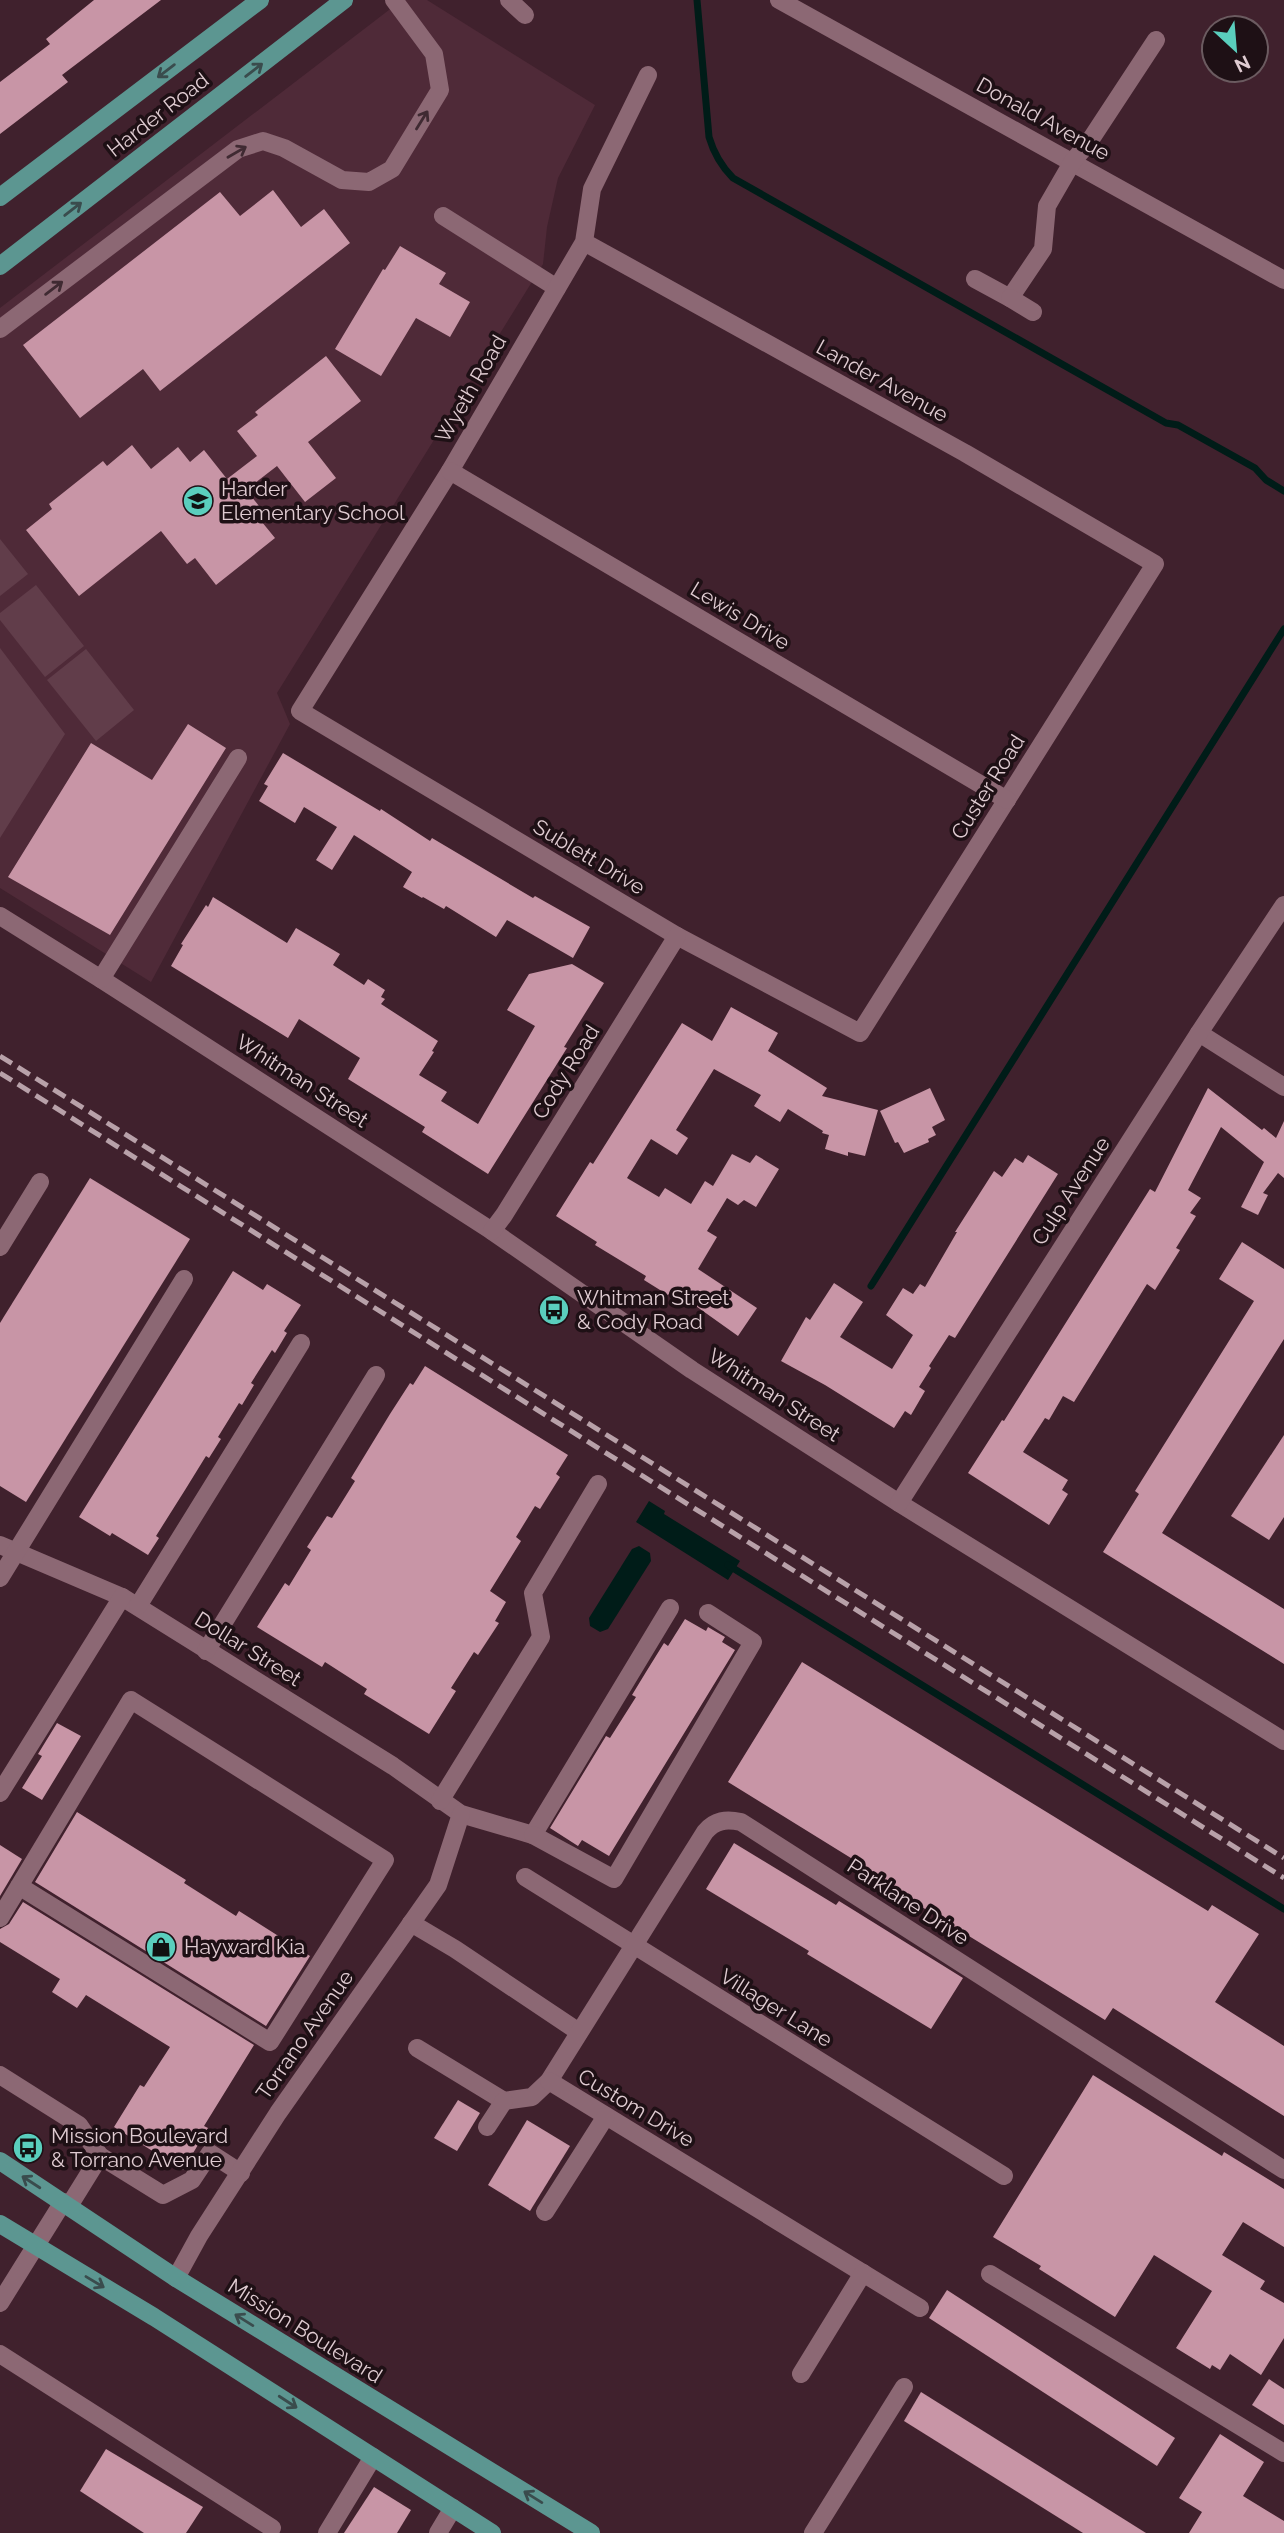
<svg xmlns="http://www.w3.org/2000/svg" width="1284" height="2533" viewBox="0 0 1284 2533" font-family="Raleway,sans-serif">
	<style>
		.built { fill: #4f2a38 }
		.green { fill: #613d4a }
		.water { fill: #001c18 }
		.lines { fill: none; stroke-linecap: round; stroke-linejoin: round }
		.stream { stroke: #001c18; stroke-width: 7 }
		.building { fill: #c895a6 }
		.minor { stroke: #8c6874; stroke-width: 18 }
		.major { stroke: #5c9691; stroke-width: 18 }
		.rail { stroke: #b8a1a9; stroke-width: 5; stroke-dasharray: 14 7; stroke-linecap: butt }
		.oneway { stroke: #3a4c4d }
		.oneway2 { stroke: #3f2a32 }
		.labels { text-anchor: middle; stroke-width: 7; stroke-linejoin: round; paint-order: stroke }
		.street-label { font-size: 21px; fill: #dfcbd1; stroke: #1e1015 }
		.poi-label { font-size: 21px; fill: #dfcbd1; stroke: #1e1015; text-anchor: start }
	</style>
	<rect width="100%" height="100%" fill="#40212d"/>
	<path class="built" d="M402,0h25l168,105 -37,73 -11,49 -4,37 -266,429 13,31 -139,258 -151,-94v-580z"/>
	<g class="green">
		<path d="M0,539l28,35 -28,22z"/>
		<path d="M36,585l48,61 -39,31 -45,-57v-7z"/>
		<path d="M0,648l65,86 -65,104z"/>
		<path d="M86,649l48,61 -38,31 -49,-61z"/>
	</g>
	<g class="water">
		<path d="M649,1501l16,10 -1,3 76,47 -12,19 -92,-58z"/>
		<path d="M639,1546l11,7 1,8 -43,68 -8,3 -10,-6 -1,-8 43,-69z"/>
	</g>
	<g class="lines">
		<g class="stream">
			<path d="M697,0l12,137c5,17 12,29 24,41l433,245 12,2 77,43 11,12 18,11"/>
			<path d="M871,1286l413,-657"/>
			<path d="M728,1565l556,344"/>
		</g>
	</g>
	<g class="building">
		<path d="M94,0h67l-99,75 6,7 -68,52v-52l50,-38 -4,-5z"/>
		<path d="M273,190l28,37 23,-18 26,34 -190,148 -17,-22 -63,49 -57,-73 197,-153 20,24z"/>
		<path d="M400,246l46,27 -7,11 31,18 -20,35 -34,-19 -35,58 -46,-27 48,-80 2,1z"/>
		<path d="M326,356l35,45 -53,41 28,36 -31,24 -28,-36 -31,24 13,16 -6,5 22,27 -59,47 -21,-27 -8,6 -26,-33 -82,65 -53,-66 26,-21 -3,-5 54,-43 4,5 25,-21 19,24 27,-22 12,15 14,-12 23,29 30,-23 -20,-25 21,-16 -3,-3z"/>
		<path d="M188,724l38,24 -116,187 -102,-58 83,-134 61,37z"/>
		<path d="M283,753l97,58 1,-2 49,32 2,-3 101,60 2,-2 55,31 -17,31 -66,-38 -11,17 -50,-31 -2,3 -21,-12 -1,1 -19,-11 9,-15 -58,-37 -22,35 -16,-10 21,-33 -33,-20 -9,16 -36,-22 9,-15 -4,-2z"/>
		<path d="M213,897l74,46 9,-15 44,26 -7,11 31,20 4,-6 17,11 -4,7 4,2 -4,5 57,37 -6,10 2,1 -15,23 28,17 -6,9 37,23 57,-98 -28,-16 22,-36 43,-10 32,19 -40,64 3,1 -79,126 -66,-42 3,-5 -77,-48 12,-21 -61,-39 -11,19 -117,-72 12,-21 -2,-1 25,-39 2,2z"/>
		<path d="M731,1007l47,26 -10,18 59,37 -5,8 56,14 -13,46 -17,-4v4l-23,-7 4,-14 -7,-2 1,-2 -35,-22 -8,13 -26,-16 7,-11 -47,-26 -38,61 12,8 -11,17 -26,-16 -24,39 32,19 6,-9 26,16 14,-23 8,5 19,-32 18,9 6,-8 23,14 -23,38 -12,-7 -6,5 -11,-7 -20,33 10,6 -19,32 59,39 -19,28 -66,-47 -4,6 -24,-15 2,-4 -51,-31 2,-3 -41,-26 34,-54 3,2 89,-141 30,18z"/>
		<path d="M930,1088l15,32 -13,7 4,8 -8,4 1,3 -25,11 -6,-11 -3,1 -15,-32z"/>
		<path d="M1208,1088l54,42 2,-2 12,10 8,-17v57l-6,-5 -15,20 5,2 -10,20 -17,-8 23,-45 -43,-35 -33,63 13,8 -11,15 6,3 -20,32 4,2 -25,40 -8,-6 -73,118 -11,-6 -14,24 -4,-2 -22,34 45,28 -6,10 6,4 -19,31 -81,-52 34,-53 2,1 146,-232 5,3z"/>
		<path d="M1028,1155l30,19 -103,164 -6,-3 -20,31 2,2 -12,19 6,4 -14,24 -6,-4 -11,17 -69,-43 -44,-24 25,-44 4,3 24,-37 29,19 -23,35 52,32 21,-34 -27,-20 17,-27 10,6 7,-10 5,3 32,-55h-2l39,-61 8,6 13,-19 8,5z"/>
		<path d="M90,1178l100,61 -164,263 -26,-16v-163z"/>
		<path d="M1242,1242l42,27v70l-122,194 122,76v55l-181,-112 36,-58 -4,-3 119,-190 -35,-22z"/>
		<path d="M233,1271l30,19 4,-6 34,21 -17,26 3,2 -12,20 -3,-3 -21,33 3,2 -12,20 -3,-2 -21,34 3,2 -12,19 -3,-2 -21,34 -29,46 3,2 -11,17 -36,-22 -2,3 -31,-19z"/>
		<path d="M425,1366l143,89 -12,19 4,3 -20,32 -5,-3 -19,31 5,4 -31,50 16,11 -11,19 4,2 -21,32 -4,-3 -23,36 5,3 -27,43 -65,-40 3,-5 -42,-27 -3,5 -65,-40 28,-44 4,3 22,-36 -4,-3 20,-31 5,2 23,-37 -4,-3 39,-64 20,-31 3,2z"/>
		<path d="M1284,1435v82l-15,23 -38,-24z"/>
		<path d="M685,1619l21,12 2,-4 5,3 12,7 -3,5 13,8 -126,206 -27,-16 -4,6 -28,-18 56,-92 4,2 26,-41 -4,-2 14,-23 18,-29 4,3z"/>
		<path d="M802,1662l406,249 4,-6 47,29 -44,68 69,44v70l-171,-108 -8,12 -248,-153 2,-4 -131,-81z"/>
		<path d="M57,1723l24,13 -39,64 -20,-12 20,-32 -4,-2z"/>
		<path d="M77,1812l109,68 -2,3 52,33 3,-5 71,45 -44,70 -231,-144z"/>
		<path d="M734,1843l102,62 3,-4 124,77 -32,51 -124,-75 2,-3 -103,-62z"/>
		<path d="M0,1845l22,14 -22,37z"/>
		<path d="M23,1902l231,143 -50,81 4,2 -25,42 -69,-43 26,-42 4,2 26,-40 -84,-52 -9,13 -25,-16 8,-13 -60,-37v-13l9,-5z"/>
		<path d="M1093,2075l129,81 2,-4 60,37v58l-41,-25 -21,33 43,26 -5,8 24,14v35l-23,37 -31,-21 -10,16 -8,-5 -2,4 -34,-21 36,-57 -58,-36 -39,62 -76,-48 2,-3 -48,-29z"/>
		<path d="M458,2100l22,13 -23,38 -23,-13z"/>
		<path d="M527,2120l43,26 -40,65 -42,-26z"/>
		<path d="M947,2290l228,148 -18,28 -228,-148z"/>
		<path d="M1269,2379l15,10v36l-32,-20z"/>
		<path d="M921,2392l225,141h-63l-179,-112z"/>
		<path d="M1220,2434l44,28 -21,34 41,25v12h-95l13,-21 -23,-14z"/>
		<path d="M106,2449l97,58 -17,26h-42l-64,-42z"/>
		<path d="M374,2487l37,23 -14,23h-53z"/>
	</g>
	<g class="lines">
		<g class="minor">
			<path d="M509,0l16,15"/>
			<path d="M779,0l505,280"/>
			<path d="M443,216l114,72"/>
			<path d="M584,242l381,211 190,111 -295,469 -183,-97 -377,-225 150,-240 134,-229 8,-53 56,-114"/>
			<path d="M975,279l35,19 33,-49 4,-43 26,-45 16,-19 67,-102"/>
			<path d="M1010,298l23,14"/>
			<path d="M0,329l238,-180 25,-8 21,7 58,32 27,2 23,-13 48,-79 -6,-36 -40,-54"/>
			<path d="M450,471l557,329"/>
			<path d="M0,916l101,63 391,252 200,139 207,133 385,238"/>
			<path d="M101,979l137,-221"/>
			<path d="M1199,1033l85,54"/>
			<path d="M492,1231l12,-16 173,-279"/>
			<path d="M0,1247l40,-65"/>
			<path d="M899,1503l300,-470 85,-128"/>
			<path d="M0,1545l122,52 271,169 68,48 72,21 137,-227"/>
			<path d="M0,1578l184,-299"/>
			<path d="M138,1606l163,-263"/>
			<path d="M206,1651l170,-276"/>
			<path d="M0,1793l122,-196"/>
			<path d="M440,1801l101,-164 -8,-44 65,-109"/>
			<path d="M533,1835l81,44 139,-237 -45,-29"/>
			<path d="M525,1877l479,299"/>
			<path d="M0,1918l131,-218 254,160 -115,182 -251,-156"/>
			<path d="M411,1923l44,26 124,83"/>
			<path d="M417,2048l87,53 28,-4 17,-16 156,-249c10,-12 21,-13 36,-10l543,348"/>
			<path d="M0,2075l79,50 21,31"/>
			<path d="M549,2081l371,227"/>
			<path d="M487,2127l17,-26"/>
			<path d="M69,2206l31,-50 63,39 29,-15 18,-27 31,20"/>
			<path d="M545,2212l61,-96"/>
			<path d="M990,2274l294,179"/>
			<path d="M176,2278l23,-42 79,-123 160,-228 23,-71"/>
			<path d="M0,2303l63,-101"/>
			<path d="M0,2354l272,174"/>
			<path d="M801,2374l62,-101"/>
			<path d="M327,2533l46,-76"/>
			<path d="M438,2533l15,-25"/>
			<path d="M813,2533l91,-146"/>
		</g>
		<g class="major">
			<path d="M0,197l260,-197"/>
			<path d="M0,266l344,-266"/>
			<path d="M0,2161l176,117 415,255"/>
			<path d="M0,2224l154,93 338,216"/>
		</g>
		<g class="rail">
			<path d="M0,1056l1284,802"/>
			<path d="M0,1073l1284,805"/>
		</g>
	</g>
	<defs><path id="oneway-shaft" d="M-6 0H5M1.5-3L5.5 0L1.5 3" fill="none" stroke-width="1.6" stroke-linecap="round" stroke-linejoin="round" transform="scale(1.75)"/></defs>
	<g class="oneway">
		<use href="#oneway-shaft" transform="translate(254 70) rotate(-38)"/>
		<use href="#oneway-shaft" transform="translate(166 71) rotate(143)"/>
		<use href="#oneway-shaft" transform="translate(73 209) rotate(-38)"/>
		<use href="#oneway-shaft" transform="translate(31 2182) rotate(-147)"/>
		<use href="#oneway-shaft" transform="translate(95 2282) rotate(31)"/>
		<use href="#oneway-shaft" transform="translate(244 2320) rotate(-148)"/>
		<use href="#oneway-shaft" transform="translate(288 2402) rotate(33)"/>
		<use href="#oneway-shaft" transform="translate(533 2497) rotate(-148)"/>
	</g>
	<g class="oneway2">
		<use href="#oneway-shaft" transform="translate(422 120) rotate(-58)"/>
		<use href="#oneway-shaft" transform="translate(237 152) rotate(-30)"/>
		<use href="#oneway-shaft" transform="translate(54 288) rotate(-37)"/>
	</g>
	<defs>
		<g id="school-disc" transform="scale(1.575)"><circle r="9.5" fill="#5acebd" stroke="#1e1015"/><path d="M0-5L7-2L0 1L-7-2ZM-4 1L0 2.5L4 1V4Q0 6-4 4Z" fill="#111"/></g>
		<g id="bus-disc" transform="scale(1.575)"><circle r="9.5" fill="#5acebd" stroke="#1e1015"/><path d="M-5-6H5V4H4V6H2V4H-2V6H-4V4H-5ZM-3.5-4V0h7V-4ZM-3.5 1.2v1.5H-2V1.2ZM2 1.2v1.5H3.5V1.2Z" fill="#111"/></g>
		<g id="shop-disc" transform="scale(1.575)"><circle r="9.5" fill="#5acebd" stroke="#1e1015"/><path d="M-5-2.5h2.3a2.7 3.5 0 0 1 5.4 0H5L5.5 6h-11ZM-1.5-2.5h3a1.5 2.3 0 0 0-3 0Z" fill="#111"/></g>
	</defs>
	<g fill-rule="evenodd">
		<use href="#school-disc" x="198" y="501"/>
		<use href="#bus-disc" x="554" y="1310"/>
		<use href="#shop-disc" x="161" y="1947"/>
		<use href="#bus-disc" x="28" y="2148"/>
	</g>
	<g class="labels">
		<g class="street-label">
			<text transform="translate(158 115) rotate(-38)" y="7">Harder Road</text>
			<text transform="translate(1043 119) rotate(29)" y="7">Donald Avenue</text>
			<text transform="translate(882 381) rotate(29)" y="7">Lander Avenue</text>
			<text transform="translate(471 389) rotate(-60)" y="7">Wyeth Road</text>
			<text transform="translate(740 616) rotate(31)" y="7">Lewis Drive</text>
			<text transform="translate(988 787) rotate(-58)" y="7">Custer Road</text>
			<text transform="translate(589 857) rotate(31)" y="7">Sublett Drive</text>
			<text transform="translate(566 1072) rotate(-58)" y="7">Cody Road</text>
			<text transform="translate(302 1081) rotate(33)" y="7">Whitman Street</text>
			<text transform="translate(1071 1191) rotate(-57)" y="7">Culp Avenue</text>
			<text transform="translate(774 1395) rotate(33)" y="7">Whitman Street</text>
			<text transform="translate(248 1649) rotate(32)" y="7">Dollar Street</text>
			<text transform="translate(908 1902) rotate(33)" y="7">Parklane Drive</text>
			<text transform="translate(776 2008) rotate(32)" y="7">Villager Lane</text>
			<text transform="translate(305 2035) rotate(-55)" y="7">Torrano Avenue</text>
			<text transform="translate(636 2108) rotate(31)" y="7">Custom Drive</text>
			<text transform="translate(305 2331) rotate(32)" y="7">Mission Boulevard</text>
		</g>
		<g class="poi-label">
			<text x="221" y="496">Harder<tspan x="221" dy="24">Elementary School</tspan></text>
			<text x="577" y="1305">Whitman Street<tspan x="577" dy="24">&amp; Cody Road</tspan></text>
			<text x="184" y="1954">Hayward Kia</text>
			<text x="51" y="2143">Mission Boulevard<tspan x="51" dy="24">&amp; Torrano Avenue</tspan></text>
		</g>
	</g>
	<g transform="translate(1235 49) rotate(154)"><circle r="33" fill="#1e1015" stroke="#6b5b60" stroke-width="2"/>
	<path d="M0-5L12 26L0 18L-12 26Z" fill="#5acebd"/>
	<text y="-10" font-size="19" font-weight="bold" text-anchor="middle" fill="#dfcbd1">N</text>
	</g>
</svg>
